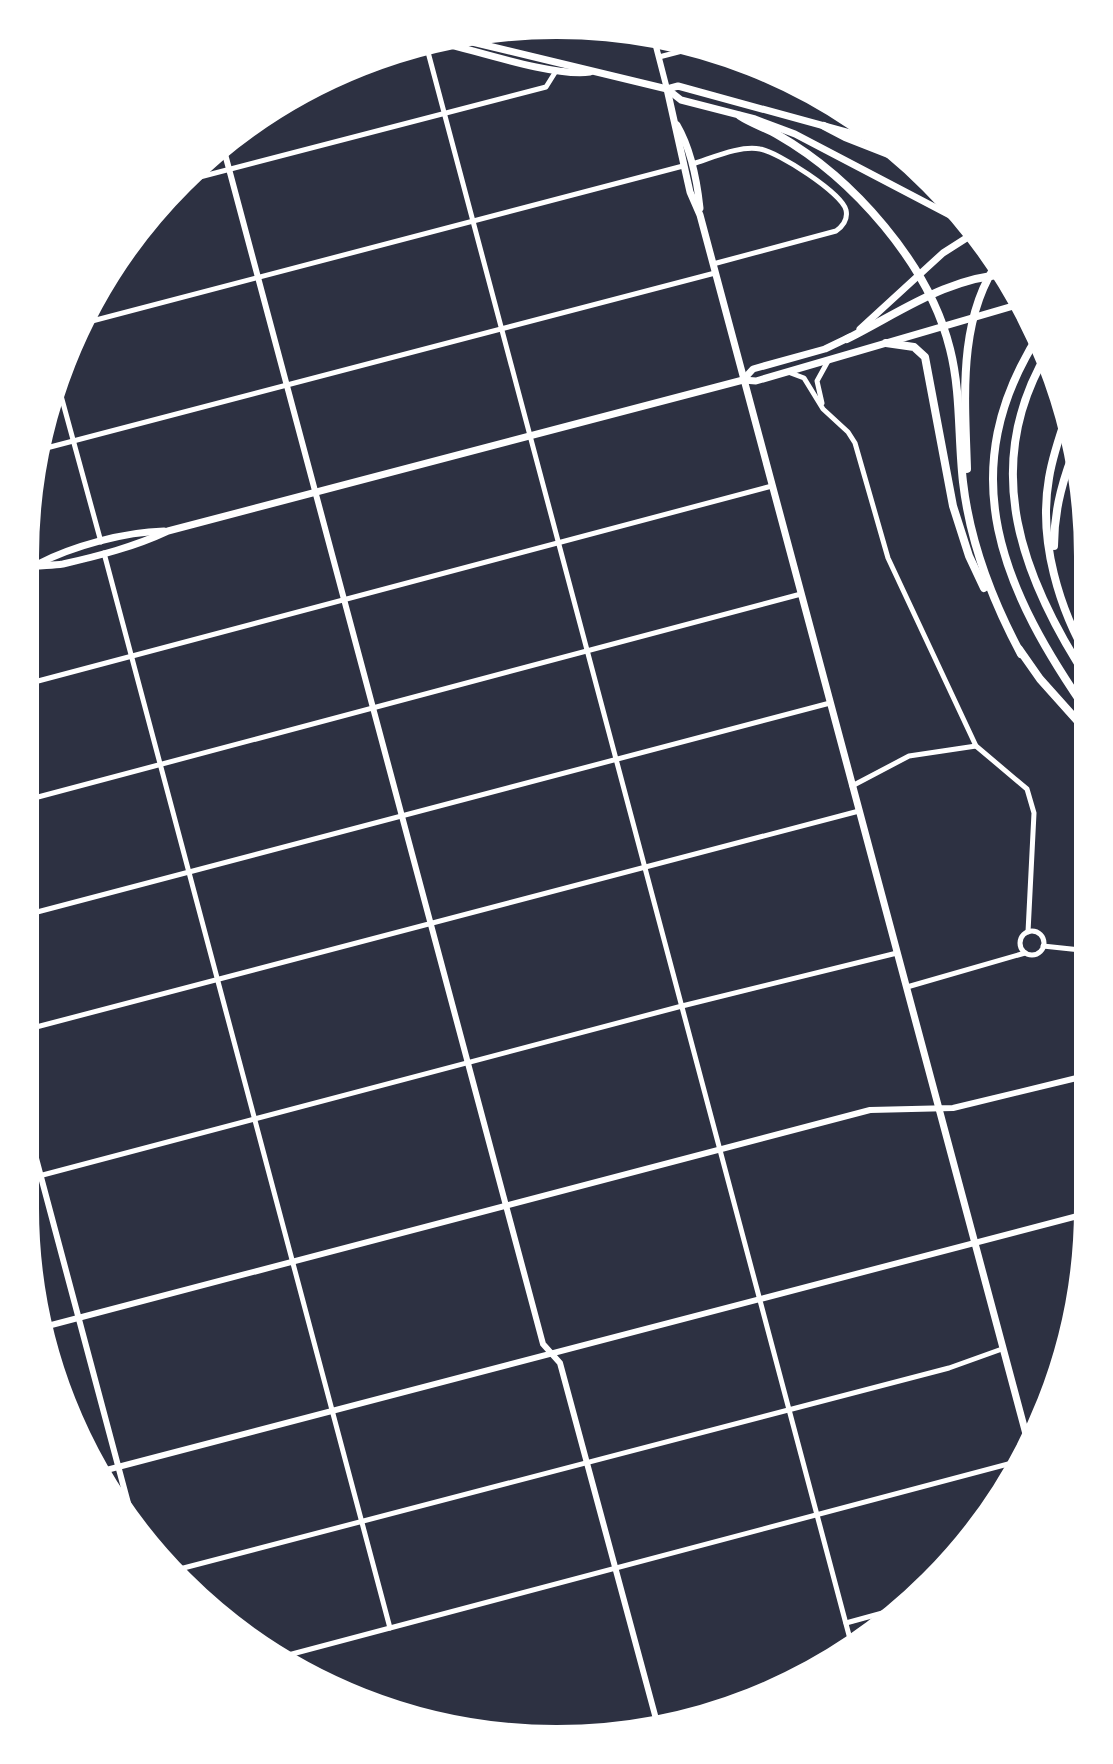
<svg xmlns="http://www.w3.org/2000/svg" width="1113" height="1764" viewBox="0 0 1113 1764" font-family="'Source Sans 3',sans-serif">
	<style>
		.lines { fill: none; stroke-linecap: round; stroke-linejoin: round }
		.minor { stroke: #fff; stroke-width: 5 }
		.tertiary { stroke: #fff; stroke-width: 6 }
		.secondary { stroke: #fff; stroke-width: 7 }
		.primary { stroke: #fff; stroke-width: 7 }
		.motorway { stroke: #fff; stroke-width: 8 }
		.rim { fill: none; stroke: #fff; stroke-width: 10 }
	</style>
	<rect width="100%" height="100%" fill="#2d3142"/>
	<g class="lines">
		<g class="minor">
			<path d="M424,37l430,1617"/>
			<path d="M659,57l50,-13"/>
			<path d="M692,164c20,-6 48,-19 68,-15 18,3 82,44 86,61 2,9 -3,16 -10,21l-123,33"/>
			<path d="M173,184l373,-97 10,-16"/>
			<path d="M73,326l610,-160"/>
			<path d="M788,372l16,6 19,31 25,23 7,11 33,115 88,188 51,43 7,24 -6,119"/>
			<path d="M57,381l44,161"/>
			<path d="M822,403l-5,-22 11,-20"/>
			<path d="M35,451l680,-178"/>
			<path d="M104,553l286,1075"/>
			<path d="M23,685l749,-199"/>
			<path d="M852,786l57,-30 67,-10"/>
			<path d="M23,801l778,-207"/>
			<path d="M22,916l808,-213"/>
			<circle cx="1032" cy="943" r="12"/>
			<path d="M1043,946l47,5"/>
			<path d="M907,987l118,-34"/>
			<path d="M21,1031l838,-220"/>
			<path d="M20,1181l662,-175 215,-53"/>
			<path d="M172,1571l777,-203 53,-19"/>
			<path d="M846,1623l62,-17"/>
			<path d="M277,1658l746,-198"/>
		</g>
		<g class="tertiary">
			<path d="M652,31l15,58"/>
			<path d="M221,139l322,1205 17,19 99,367"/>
			<path d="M21,1102l115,431"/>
			<path d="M40,1328l830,-218 83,-2 136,-33"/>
			<path d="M95,1473l994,-260"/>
		</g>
		<g class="secondary">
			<path d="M667,89l23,103 10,23 330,1234"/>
			<path d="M677,125c14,24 20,55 23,83"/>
		</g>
		<g class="primary">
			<path d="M431,36l12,-1 224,54 14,11 74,19 40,15 189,99"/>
			<path d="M434,37l9,6c37,9 112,34 147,29"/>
			<path d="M667,89l11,-3 223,61"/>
			<path d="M860,329l83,-76 36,-23"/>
			<path d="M743,380l10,-11 72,-20 25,-12"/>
			<path d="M38,564c35,-18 86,-32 126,-33"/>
			<path d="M24,568c13,-3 26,-2 39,-4 35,-8 71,-17 105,-33l575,-151 13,1 271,-79"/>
		</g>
		<g class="motorway">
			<path d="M740,116c12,8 26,12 38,19 75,43 151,129 172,214 11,43 8,89 13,133 7,61 29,118 58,172"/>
			<path d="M824,126l21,11 79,31"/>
			<path d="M1042,330c-94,142 -39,261 49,387"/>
			<path d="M847,339c54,-27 100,-62 163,-65"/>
			<path d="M886,343l28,4 11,10 28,149 16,50 15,32"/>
			<path d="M1049,350c-71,116 -27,230 42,334"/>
			<path d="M1070,406c-8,23 -17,47 -21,72 -11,62 10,132 42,185"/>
			<path d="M967,469c-2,-70 -10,-151 33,-210"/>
			<path d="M1054,546c0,-38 10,-71 24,-105"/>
			<path d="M1019,649l21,30 51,57"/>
		</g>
	</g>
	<path d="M0 0H1113V1764H0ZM556 34H557A522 522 0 0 1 1079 556V1208A522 522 0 0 1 557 1730H556A522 522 0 0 1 34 1208V556A522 522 0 0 1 556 34Z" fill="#fff" fill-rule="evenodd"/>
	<path class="rim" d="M556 34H557A522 522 0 0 1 1079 556V1208A522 522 0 0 1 557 1730H556A522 522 0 0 1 34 1208V556A522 522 0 0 1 556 34Z"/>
</svg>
